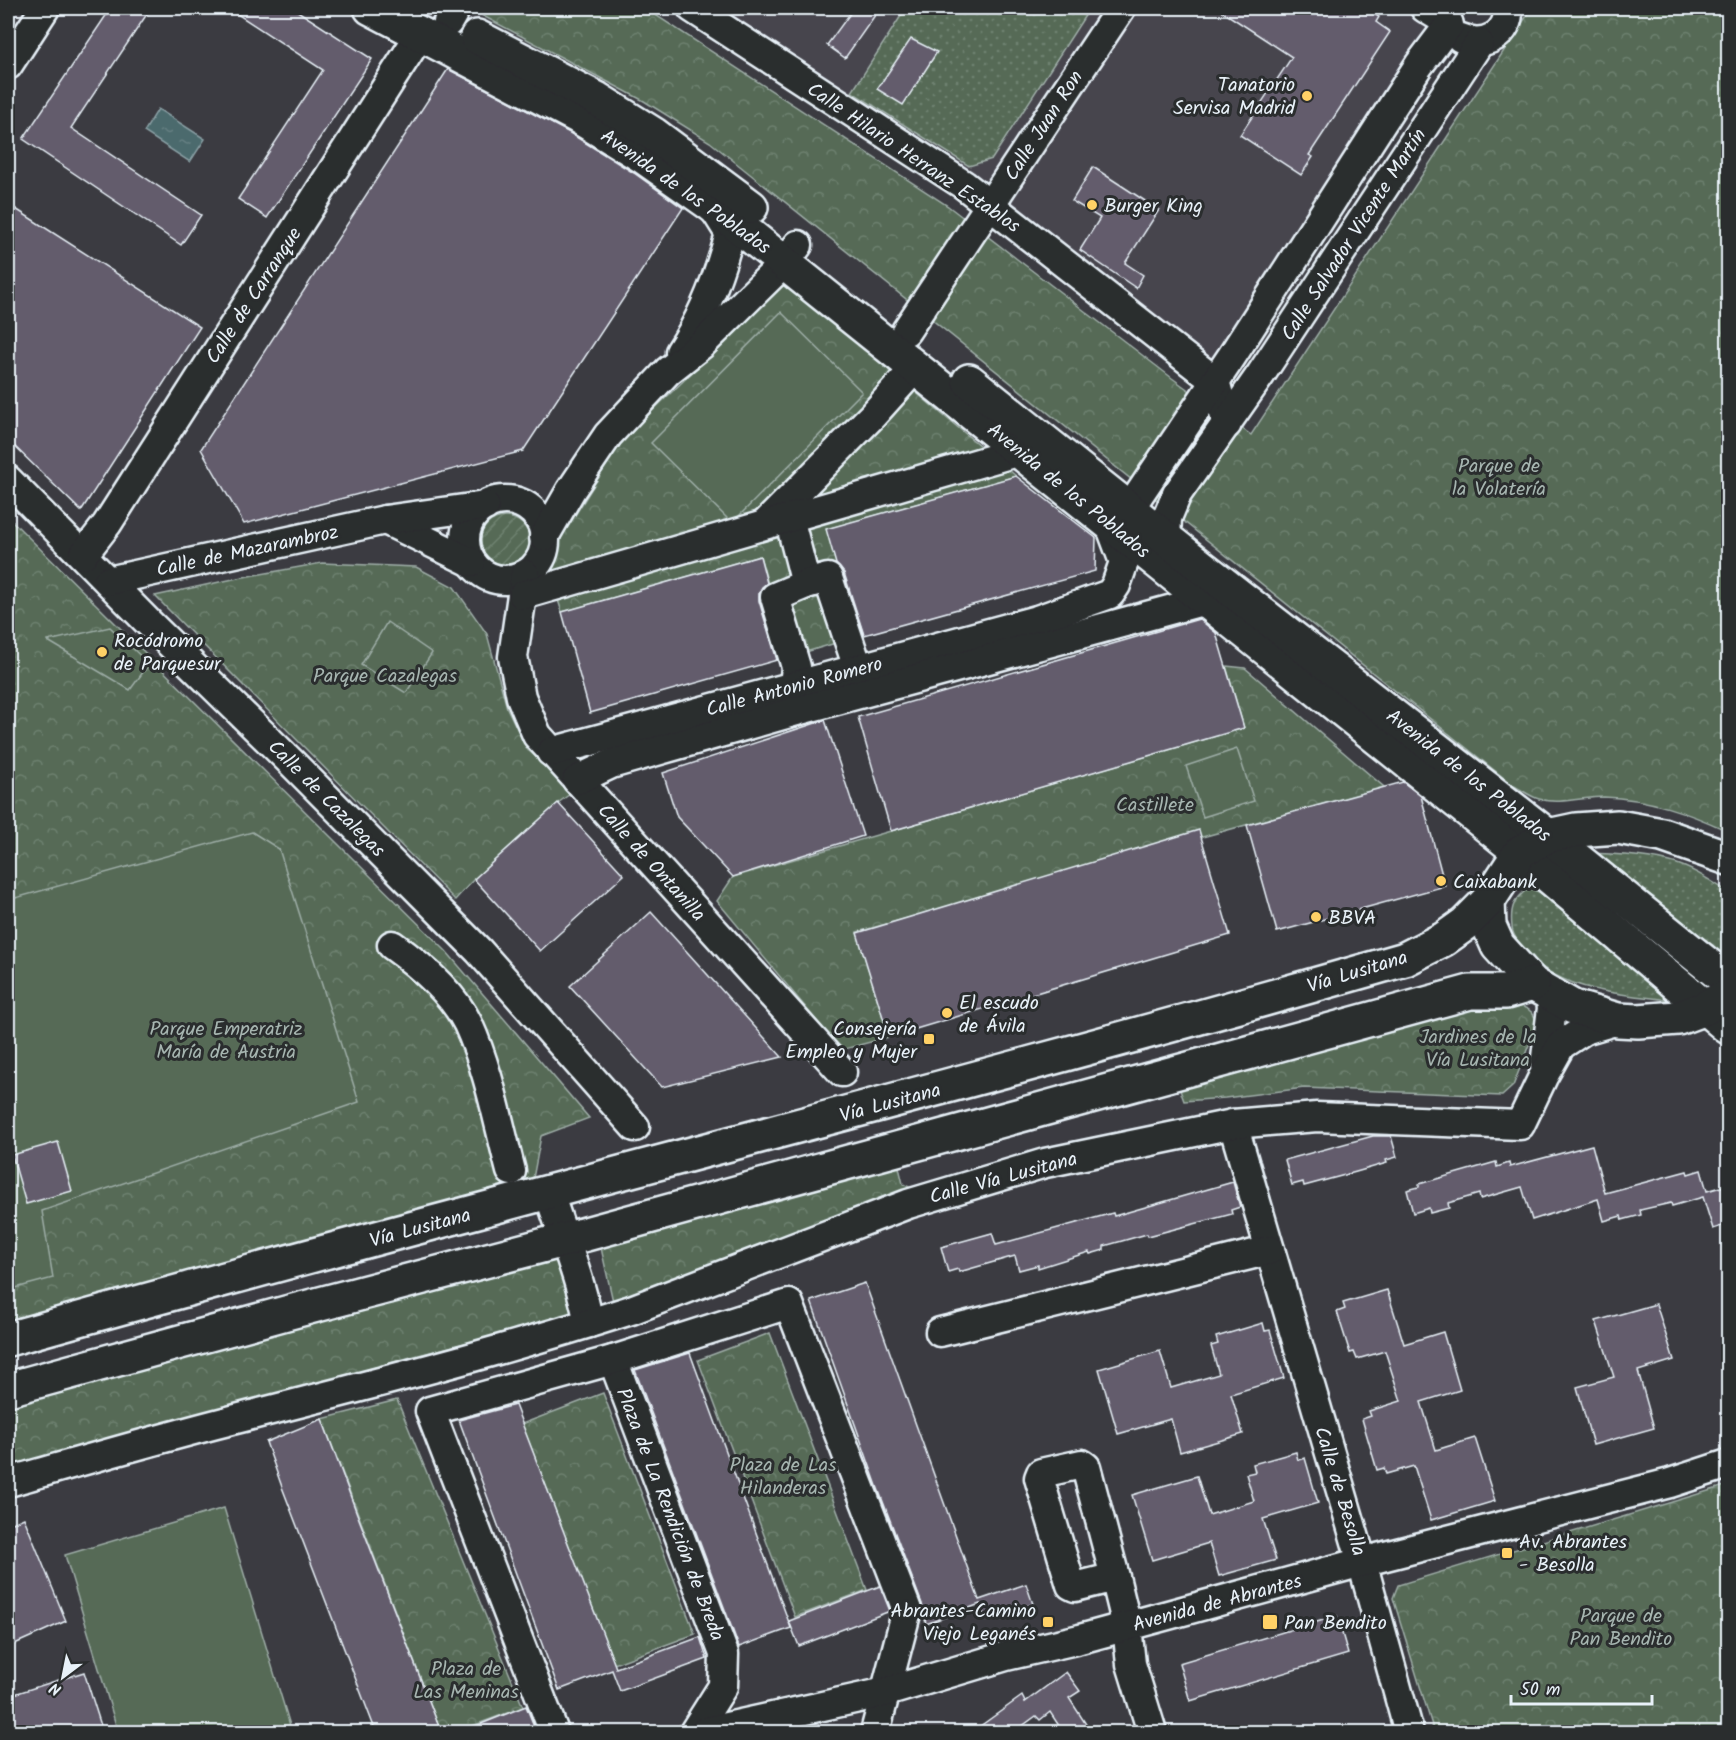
<svg xmlns="http://www.w3.org/2000/svg" width="1736" height="1740" viewBox="0 0 1736 1740" font-family="Kalam,sans-serif">
	<style>
		.built { fill: #47454e }
		.grass { fill: url(#grass-dots); stroke: #9faea8; stroke-width: 1.5 }
		.park { fill: url(#park-crowns); stroke: #9faea8; stroke-width: 1.5 }
		.garden { fill: url(#garden-furrows); stroke: #9faea8; stroke-width: 1.5 }
		.pitch { fill: #566b57; stroke: #9faea8; stroke-width: 1.5 }
		.water { fill: url(#water-ripples); stroke: #8aa0a5; stroke-width: 1.5 }
		.building { fill: #645c6c; stroke: #e8f1f8; stroke-width: 1.5 }
		.lines { fill: none; stroke-linecap: round; stroke-linejoin: round }
		.minor-casing { stroke: #e8f1f8; stroke-width: 33 }
		.major-casing { stroke: #e8f1f8; stroke-width: 38 }
		.minor { stroke: #2a2d2e; stroke-width: 28 }
		.major { stroke: #2a2d2e; stroke-width: 33 }
		.poi-dot { fill: #ffd166; stroke: #2a2d2e; stroke-width: 2 }
		.labels { text-anchor: middle; stroke-width: 6; stroke-linejoin: round; paint-order: stroke }
		.poi-label { font-size: 20px; fill: #e8f1f8; stroke: #2a2d2e; text-anchor: start }
		.street-label { font-size: 20px; fill: #e8f1f8; stroke: #2a2d2e }
		.park-label { font-size: 20px; fill: #a6b5b0; stroke: #2a2d2e }
	</style>
	<defs>
		<pattern id="grass-dots" width="8" height="8" patternUnits="userSpaceOnUse" patternTransform="scale(1.5)"><rect width="8" height="8" fill="#566b57"/><path d="M2 2h.1M6 6h.1" fill="none" stroke="#6e8170" stroke-width="1.8" stroke-linecap="round"/></pattern>
		<pattern id="park-crowns" width="20" height="18" patternUnits="userSpaceOnUse" patternTransform="scale(1.5)"><rect width="20" height="18" fill="#566b57"/><path d="M2 6a3 3 0 1 1 6 0M12 15a3 3 0 1 1 6 0" fill="none" stroke="#6e8170"/></pattern>
		<pattern id="garden-furrows" width="10" height="10" patternUnits="userSpaceOnUse" patternTransform="scale(1.5)"><rect width="10" height="10" fill="#566b57"/><path d="M-1 1l2-2M0 10L10 0M9 11l2-2" fill="none" stroke="#6e8170"/></pattern>
		<pattern id="water-ripples" width="26" height="14" patternUnits="userSpaceOnUse" patternTransform="scale(1.5)"><rect width="26" height="14" fill="#4c6a6d"/><path d="M2 4q2-2 4 0t4 0M15 11q2-2 4 0t4 0" fill="none" stroke="#668083"/></pattern>
	</defs>
	<rect width="100%" height="100%" fill="#3b3b41"/>
	<filter id="ink" filterUnits="userSpaceOnUse"><feTurbulence type="fractalNoise" baseFrequency=".0167" numOctaves="2"/><feDisplacementMap in="SourceGraphic" scale="12" xChannelSelector="R" yChannelSelector="G"/><feConvolveMatrix kernelMatrix="1 2 1 2 8 2 1 2 1" color-interpolation-filters="sRGB"/></filter>
	<g filter="url(#ink)">
		<path class="built" d="M692,8h733l23,14 -233,359z"/>
		<g class="grass">
			<path d="M906,8h184l-98,151 -23,7 -117,-74z"/>
			<path d="M1586,853c28,1 56,2 84,9 21,5 41,19 58,30v70z"/>
			<path d="M1529,888l10,4 132,108c-48,-5 -119,-9 -149,-53 -4,-6 -10,-12 -10,-20 -2,-19 1,-27 17,-39z"/>
		</g>
		<g class="park">
			<path d="M468,8h177l303,198 224,172 79,57 281,-427h196v823c-39,-18 -80,-33 -124,-34 -21,0 -44,8 -65,2 -8,-2 -17,-9 -25,-13l-804,-644 -66,-41z"/>
			<path d="M785,283l231,193 -189,53 29,108 -67,20 -29,-101 -198,56 -12,-36 7,-32 65,-104z"/>
			<path d="M8,517l438,434 143,167 -48,18 -9,48 -524,140z"/>
			<path d="M322,563l94,4 38,20 33,47 20,74 20,41 47,42 -16,12 -84,76 -19,21 -300,-304 83,-18z"/>
			<path d="M1226,666l19,2 139,119 -527,145 32,105 -48,13 -124,-149 16,-24 511,-149z"/>
			<path d="M1508,1003c16,4 25,4 29,21l-24,62 -11,10 -198,-8 -79,10 -41,3 -8,-22 257,-69z"/>
			<path d="M897,1159l6,25 16,8 -305,114 -15,-67z"/>
			<path d="M567,1248l20,64 -176,45 -403,115v-73z"/>
			<path d="M770,1333l97,257 -72,27 -97,-257z"/>
			<path d="M603,1393l92,241 -81,30 -92,-240z"/>
			<path d="M397,1400l126,307 -67,25h-15l-119,-313z"/>
			<path d="M1728,1485v247h-294l-41,-134 5,-13z"/>
		</g>
		<circle class="garden" cx="505" cy="542" r="25"/>
		<g class="pitch">
			<path d="M781,312l81,80 -130,131 -81,-80z"/>
			<path d="M387,622l45,31 -26,40 -45,-28z"/>
			<path d="M110,627l39,37 -19,26 -82,-49z"/>
			<path d="M1237,749l17,52 -51,16 -17,-51z"/>
			<path d="M252,832l27,17 80,253 -317,109 11,67 -45,12v-390z"/>
			<path d="M224,1508l68,224h-174l-53,-177z"/>
		</g>
		<path class="water" d="M158,109l47,30 -15,23 -46,-30z"/>
		<g class="building">
			<path d="M111,8h40l-80,120 130,87 -20,30 -158,-106z"/>
			<path d="M228,8h65l79,51 -105,159 -29,-19 85,-129z"/>
			<path d="M854,8h26l-35,50 -18,-13z"/>
			<path d="M1217,8h148l14,9 -3,5 14,10 -81,123 4,2 -12,18 -61,-40 52,-78z"/>
			<path d="M911,39l26,13 -34,53 -26,-16z"/>
			<path d="M448,69l122,64 64,40 49,35 -160,243 -279,73 -43,-75z"/>
			<path d="M1093,167l66,43 -34,53 18,12 -7,13 -56,-38 20,-32 -28,-17z"/>
			<path d="M8,204l192,123 -119,184 -73,-71z"/>
			<path d="M1016,476l80,62 -1,33 -231,64 -20,-62 -8,-9 -10,-35z"/>
			<path d="M760,556l7,27 -5,4 -3,6v8l18,59 -187,53 -28,-101z"/>
			<path d="M1199,619l17,14 28,95 -353,103 -33,-114z"/>
			<path d="M825,720l38,116 -130,41 -56,-60 -14,-44z"/>
			<path d="M1403,782l18,14 24,90 -168,46 -30,-107z"/>
			<path d="M558,803l66,72 -84,76 -66,-72z"/>
			<path d="M1199,830l31,105 -341,102 -32,-104z"/>
			<path d="M651,912l131,145 -120,30 -92,-101z"/>
			<path d="M1373,1136h18l6,21 -11,3 1,3 -31,9 -52,14 -1,-4 -11,3 -7,-25z"/>
			<path d="M58,1142l14,49 -46,13 -14,-49z"/>
			<path d="M1592,1145l13,48 82,-22 1,3 13,-4 6,21 21,-6v39l-15,5 -10,-32 -31,9 -1,-3 -31,7 1,5 -19,5 -1,-4 -17,5 -6,-22 -66,21 -10,-33 -42,12 -1,-5 -31,9 1,5 -19,5 -1,-5 -16,5 -6,-23 12,-3v-3l77,-22 1,5 12,-4 1,4z"/>
			<path d="M1233,1182l7,25 -9,3 1,4 -84,22 -1,-2 -43,12v4l-14,4 -1,-2 -51,16v-3l-19,5 -4,-14 -56,16 -1,-3 -10,3 -7,-25 51,-14 4,12 117,-32 1,3z"/>
			<path d="M865,1283l114,317 47,-16 7,20 -47,16 -6,-16 -54,20 -4,-20 -45,-118 -66,-185z"/>
			<path d="M1387,1290l17,54 39,-12 17,58 -39,12 15,48 39,-12 20,63 -64,19 -17,-54 -28,8 -2,-6 -7,2 -15,-51 9,-3 -2,-5 32,-10 -16,-50 -28,8 -3,-7 -4,1 -13,-41 8,-3 -2,-6z"/>
			<path d="M1656,1304l18,56 -36,11 16,57 -61,17 -16,-58 37,-10 -18,-56z"/>
			<path d="M1263,1323l2,8 5,-1 14,48 -53,16 12,40 -63,18 -9,-33 -53,15 -19,-65 61,-18 11,37 48,-14 -8,-28 7,-2 -2,-7z"/>
			<path d="M690,1353l101,275 -52,19 -104,-277z"/>
			<path d="M515,1405l101,263 84,-31 7,22 -87,32 -8,-21 -53,20 -100,-270z"/>
			<path d="M322,1419l34,92 85,221h-65l-94,-245 -16,-45z"/>
			<path d="M1296,1452l2,8 7,-2 13,45 -55,16 13,41 -57,16 -10,-33 -57,17 -20,-65 65,-19 12,39 45,-14 -8,-27 9,-2 -2,-8z"/>
			<path d="M24,1518l42,103 -58,26v-122z"/>
			<path d="M880,1586l10,25 -91,35 -10,-25z"/>
			<path d="M1337,1616l11,38 -158,47 -11,-38z"/>
			<path d="M84,1672l19,60h-95v-36z"/>
			<path d="M1066,1672l14,19 -11,7 22,34h-28l-13,-20 -10,8 -4,-4 -22,16h-42l50,-36 3,6z"/>
			<path d="M526,1706l10,25 -5,1h-70z"/>
		</g>
		<g class="lines">
			<g class="minor-casing">
				<g id="minor">
					<path d="M692,8l272,177 55,43 196,153 12,43"/>
					<path d="M1425,8l23,14"/>
					<path d="M448,22l8,-14"/>
					<path d="M1461,38c23,10 49,-3 47,-30"/>
					<path d="M8,65l37,-57"/>
					<path d="M906,331l215,-323"/>
					<path d="M680,352c24,-36 39,-77 50,-118l-17,-27"/>
					<path d="M8,480l141,143 141,138 189,190 156,176"/>
					<circle cx="505" cy="540" r="40"/>
					<path d="M789,518l17,66"/>
					<path d="M385,520l86,42"/>
					<path d="M766,523l106,-107 44,-49"/>
					<path d="M1133,530l-3,-22 102,-152 187,-291 30,-40"/>
					<path d="M544,537l27,-47 37,-55 60,-64 33,-26 84,-83 13,-17"/>
					<path d="M1166,537l1,-19 10,-24 84,-120 218,-331"/>
					<path d="M83,555l24,-31 314,-491"/>
					<path d="M525,574l-12,83 8,40 16,38 305,337"/>
					<path d="M108,581l277,-61 100,-14"/>
					<path d="M523,595l497,-144"/>
					<path d="M794,686l2,-19 -21,-70 31,-13 22,-6 30,90"/>
					<path d="M551,752l486,-132 73,-26 6,-9 8,-23 -15,-40"/>
					<path d="M577,780l34,-16 189,-54 406,-110"/>
					<path d="M392,945c28,20 61,48 76,79 21,46 30,98 43,147"/>
					<path d="M1545,1066l7,-58 -2,-14"/>
					<path d="M1233,1124l129,438 47,170"/>
					<path d="M549,1193c14,44 31,85 40,130"/>
					<path d="M940,1332l330,-82"/>
					<path d="M613,1360l111,294 -1,32 -29,46"/>
					<path d="M8,1482c74,-21 149,-43 224,-62 134,-34 268,-68 399,-110l277,-106 137,-41 188,-39 84,-7 203,8 23,-48 18,-32 23,-15 34,-10"/>
					<path d="M1115,1577l-40,10 -4,-2 -32,-107 2,-5 41,-9 4,3 29,110 12,49 4,38 21,68"/>
					<path d="M554,1732l-124,-321 183,-51 176,-56 118,306 -32,122"/>
					<path d="M704,1732l182,-40 120,-36 74,-17 282,-77 308,-79 58,-19"/>
				</g>
			</g>
			<g class="major-casing">
				<g id="major">
					<path d="M371,8l208,109 65,40 68,48 808,647 208,175"/>
					<path d="M477,37l120,62 56,35 98,73"/>
					<path d="M969,381l225,180 354,275 180,145"/>
					<path d="M1488,901l1,25 9,20 35,38 40,23 45,13 20,1 40,-3 27,-10 15,-9"/>
					<path d="M8,1339c464,-131 933,-246 1397,-380l39,-20 21,-15 23,-23 32,-49 28,-16 28,-6 42,-3 44,8 66,23"/>
					<path d="M8,1389l278,-76 278,-73 906,-248h36l27,-8"/>
				</g>
			</g>
			<use href="#minor" class="minor"/>
			<use href="#major" class="major"/>
		</g>
	</g>
	<g class="poi-dot">
		<circle cx="1307" cy="96" r="6"/>
		<circle cx="1092" cy="205" r="6"/>
		<circle cx="102" cy="652" r="6"/>
		<circle cx="1441" cy="881" r="6"/>
		<circle cx="1316" cy="917" r="6"/>
		<circle cx="947" cy="1013" r="6"/>
		<rect x="923" y="1033" width="12" height="12" rx="3"/>
		<rect x="1501" y="1547" width="12" height="12" rx="3"/>
		<rect x="1042" y="1616" width="12" height="12" rx="3"/>
		<rect x="1262" y="1614" width="16" height="16" rx="3"/>
	</g>
	<g class="labels">
		<g class="poi-label">
			<text x="1295" y="91" text-anchor="end">Tanatorio<tspan x="1295" dy="23">Servisa Madrid</tspan></text>
			<text x="1104" y="212">Burger King</text>
			<text x="114" y="647">Rocódromo<tspan x="114" dy="23">de Parquesur</tspan></text>
			<text x="1453" y="888">Caixabank</text>
			<text x="1328" y="924">BBVA</text>
			<text x="959" y="1009">El escudo<tspan x="959" dy="23">de Ávila</tspan></text>
			<text x="917" y="1035" text-anchor="end">Consejería<tspan x="917" dy="23">Empleo y Mujer</tspan></text>
			<text x="1519" y="1548">Av. Abrantes<tspan x="1519" dy="23">- Besolla</tspan></text>
			<text x="1036" y="1617" text-anchor="end">Abrantes-Camino<tspan x="1036" dy="23">Viejo Leganés</tspan></text>
			<text x="1284" y="1629">Pan Bendito</text>
		</g>
		<g class="street-label">
			<text transform="translate(1043 125) rotate(-57)" y="7">Calle Juan Ron</text>
			<text transform="translate(914 157) rotate(34)" y="7">Calle Hilario Herranz Establos</text>
			<text transform="translate(686 191) rotate(35)" y="7">Avenida de los Poblados</text>
			<text transform="translate(1353 234) rotate(-57)" y="7">Calle Salvador Vicente Martín</text>
			<text transform="translate(253 295) rotate(-57)" y="7">Calle de Carranque</text>
			<text transform="translate(1069 490) rotate(39)" y="7">Avenida de los Poblados</text>
			<text transform="translate(247 550) rotate(-12)" y="7">Calle de Mazarambroz</text>
			<text transform="translate(794 686) rotate(-15)" y="7">Calle Antonio Romero</text>
			<text transform="translate(1469 775) rotate(38)" y="7">Avenida de los Poblados</text>
			<text transform="translate(327 798) rotate(45)" y="7">Calle de Cazalegas</text>
			<text transform="translate(652 862) rotate(48)" y="7">Calle de Ontanilla</text>
			<text transform="translate(1357 971) rotate(-17)" y="7">Vía Lusitana</text>
			<text transform="translate(890 1102) rotate(-15)" y="7">Vía Lusitana</text>
			<text transform="translate(1003 1177) rotate(-15)" y="7">Calle Vía Lusitana</text>
			<text transform="translate(420 1227) rotate(-15)" y="7">Vía Lusitana</text>
			<text transform="translate(1341 1491) rotate(73)" y="7">Calle de Besolla</text>
			<text transform="translate(671 1514) rotate(69)" y="7">Plaza de La Rendición de Breda</text>
			<text transform="translate(1217 1602) rotate(-15)" y="7">Avenida de Abrantes</text>
		</g>
		<g class="park-label">
			<text x="1499" y="472">Parque de<tspan x="1499" dy="23">la Volatería</tspan></text>
			<text x="385" y="682">Parque Cazalegas</text>
			<text x="1155" y="811">Castillete</text>
			<text x="226" y="1035">Parque Emperatriz<tspan x="226" dy="23">María de Austria</tspan></text>
			<text x="1478" y="1043">Jardines de la<tspan x="1478" dy="23">Vía Lusitana</tspan></text>
			<text x="783" y="1471">Plaza de Las<tspan x="783" dy="23">Hilanderas</tspan></text>
			<text x="1621" y="1622">Parque de<tspan x="1621" dy="23">Pan Bendito</tspan></text>
			<text x="466" y="1675">Plaza de<tspan x="466" dy="23">Las Meninas</tspan></text>
		</g>
	</g>
	<rect width="1736" height="1740" fill="none" stroke="#2a2d2e" stroke-width="30"/>
	<rect x="15" y="15" width="1706" height="1710" fill="none" stroke="#e8f1f8" stroke-width="2" filter="url(#ink)"/>
	<g transform="translate(63 1677) rotate(212)" stroke="#2a2d2e" stroke-width="4.5" paint-order="stroke">
	<path d="M0-4.5L10 22L0 15L-10 22Z" fill="#e8f1f8"/>
	<text y="-9" font-size="16" font-weight="bold" text-anchor="middle" fill="#e8f1f8">N</text>
	</g>
	<path d="M1511 1695v9h141v-9" fill="none" stroke="#e8f1f8" stroke-width="3"/>
	<text x="1520" y="1695" font-size="18" fill="#e8f1f8" stroke="#2a2d2e" stroke-width="4.5" paint-order="stroke">50 m</text>
</svg>
